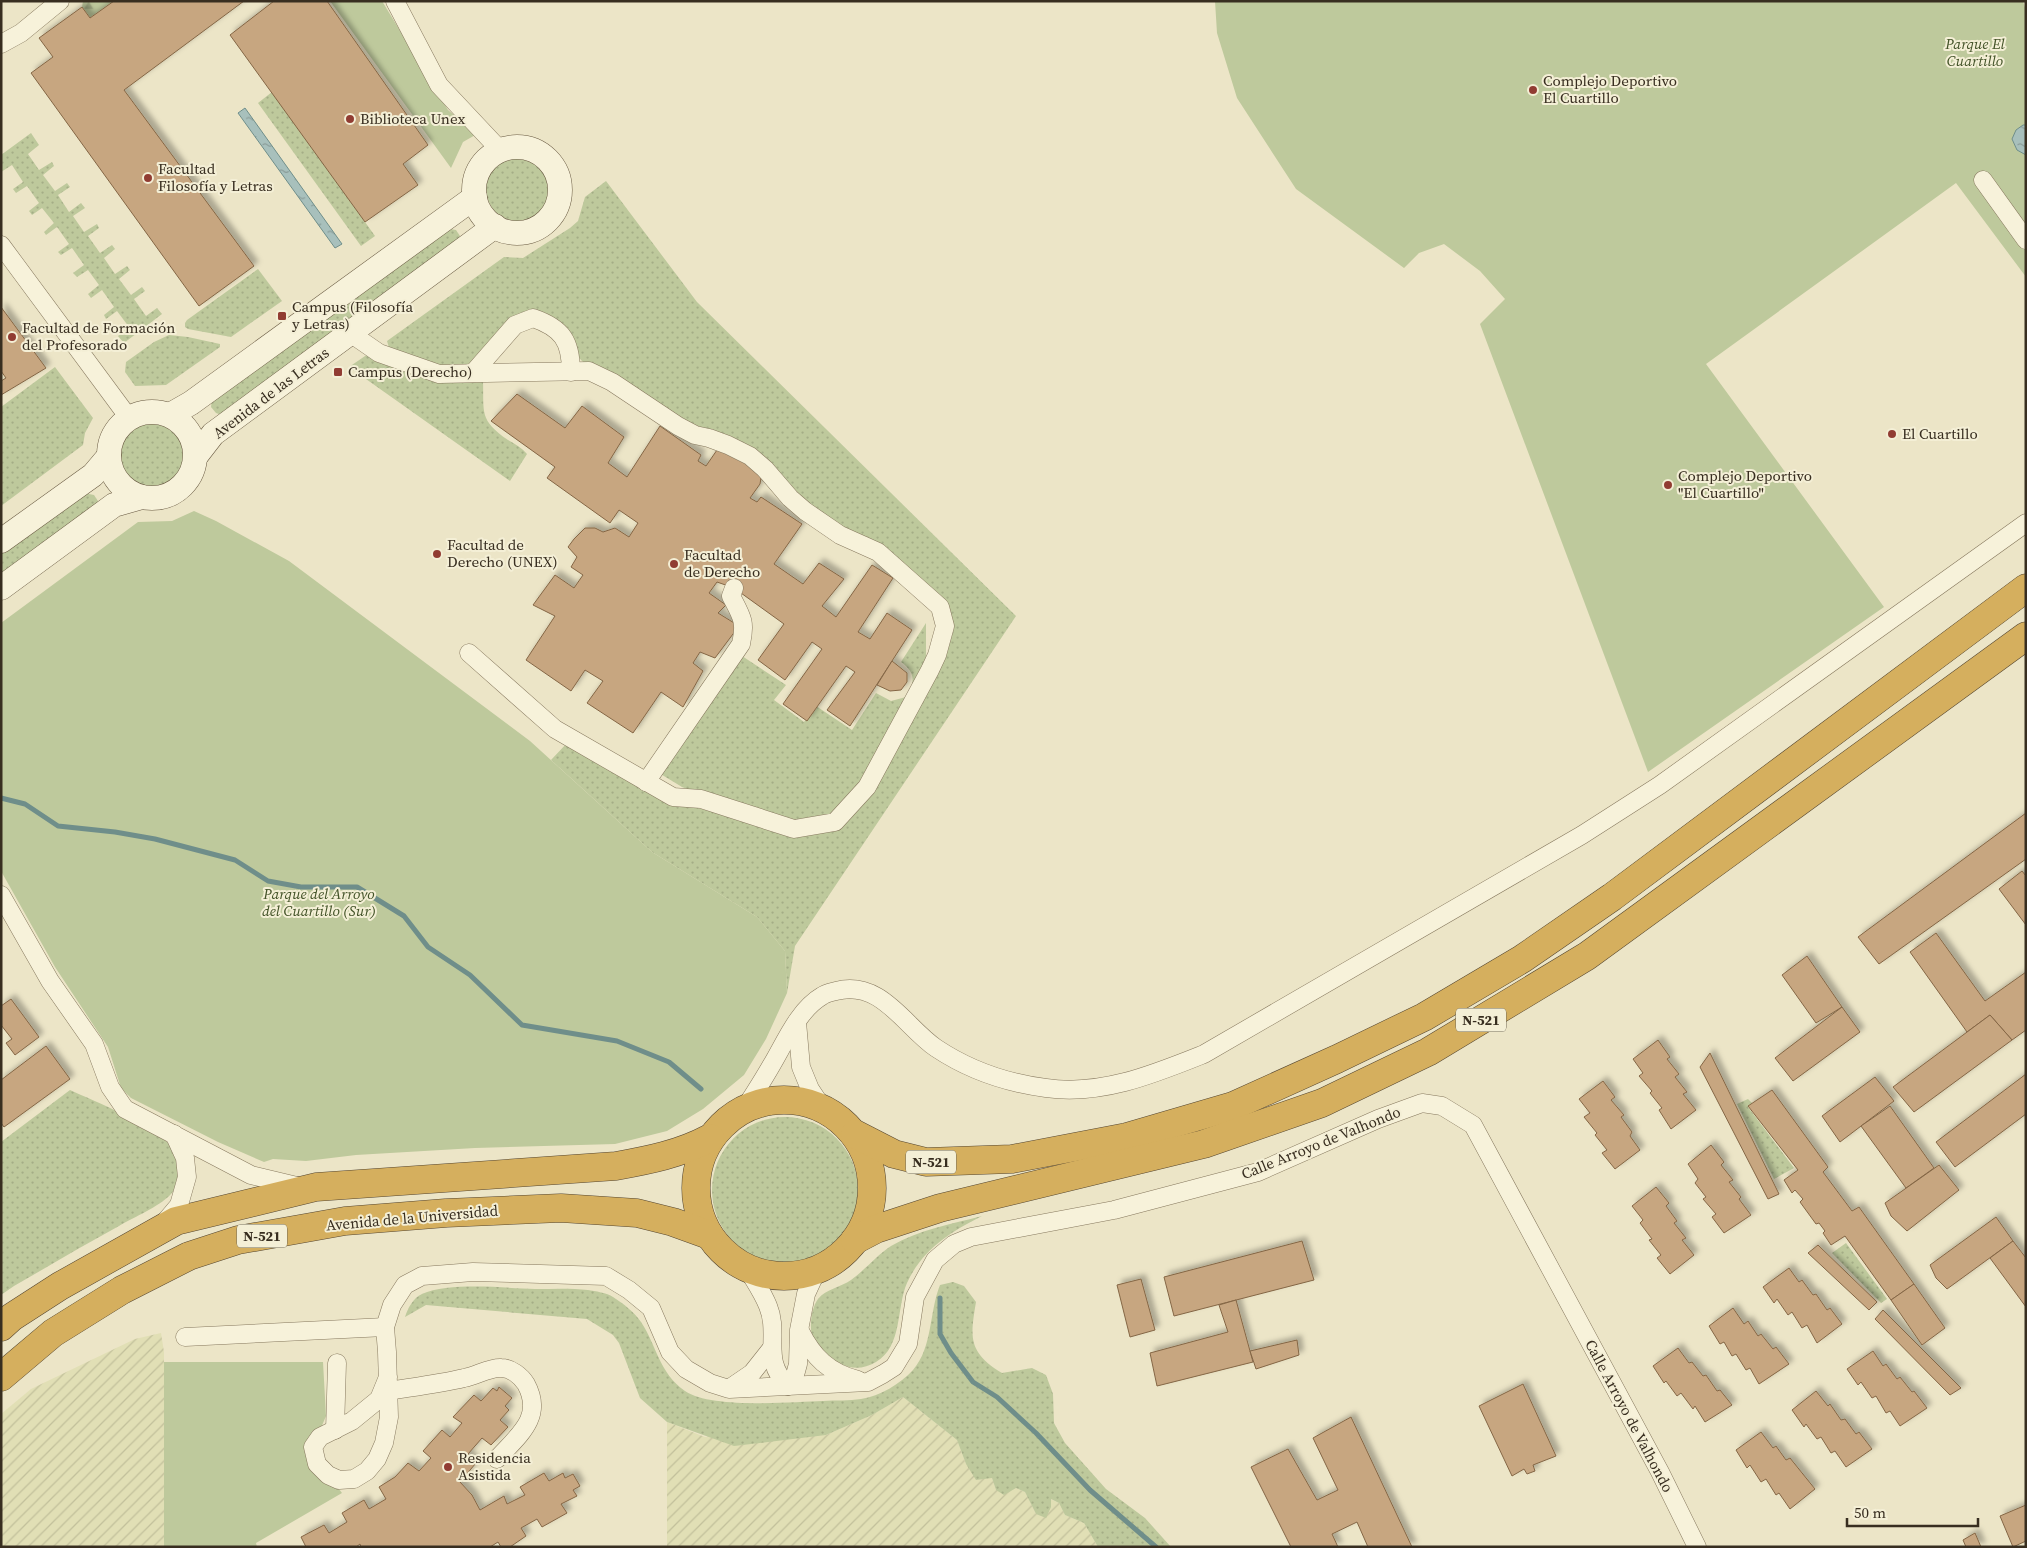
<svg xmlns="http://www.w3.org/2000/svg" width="2027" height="1548" viewBox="0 0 2027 1548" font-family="'Source Serif 4',serif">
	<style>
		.farmland { fill: url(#farmland-furrows) }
		.grass { fill: url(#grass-dots) }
		.forest { fill: url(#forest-firs) }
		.green { fill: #bec99c }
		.water { fill: url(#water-ripples); stroke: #6f8e8a }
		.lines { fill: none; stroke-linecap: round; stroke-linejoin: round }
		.stream { stroke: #6f8e8a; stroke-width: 5 }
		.building { fill: #c7a680; stroke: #846645; filter: url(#shadow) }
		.street-casing { stroke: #86785e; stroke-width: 19 }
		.secondary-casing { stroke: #685941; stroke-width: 25 }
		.highway-casing { stroke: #554631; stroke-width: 29 }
		.street { stroke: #f7f2da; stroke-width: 18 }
		.secondary { stroke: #f7f2da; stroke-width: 24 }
		.highway { stroke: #d5af5e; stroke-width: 28 }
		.poi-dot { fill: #913c32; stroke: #f4efd6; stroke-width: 2 }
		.labels { text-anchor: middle; stroke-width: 4; stroke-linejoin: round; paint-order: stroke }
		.shield { fill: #f4efd6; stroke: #706857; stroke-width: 1 }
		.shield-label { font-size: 14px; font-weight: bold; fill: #382e20 }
		.park-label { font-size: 15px; font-style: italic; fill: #435328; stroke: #f4efd6 }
		.poi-label { font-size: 15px; fill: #382e20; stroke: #f4efd6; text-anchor: start }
		.street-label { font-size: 15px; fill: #382e20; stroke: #f4efd6 }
	</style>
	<defs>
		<pattern id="farmland-furrows" width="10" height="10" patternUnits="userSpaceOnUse" patternTransform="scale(1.25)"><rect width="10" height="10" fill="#e1dfb5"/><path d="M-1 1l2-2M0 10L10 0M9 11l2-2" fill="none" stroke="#c2c09b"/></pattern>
		<pattern id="grass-dots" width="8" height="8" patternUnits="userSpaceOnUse" patternTransform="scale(1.25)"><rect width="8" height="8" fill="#bec99c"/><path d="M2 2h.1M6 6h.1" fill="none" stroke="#a4ad86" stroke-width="1.8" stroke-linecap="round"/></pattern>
		<pattern id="forest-firs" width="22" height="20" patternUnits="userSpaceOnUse" patternTransform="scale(1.25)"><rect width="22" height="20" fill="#bec99c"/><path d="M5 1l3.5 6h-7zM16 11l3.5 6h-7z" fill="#a4ad86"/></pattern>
		<pattern id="water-ripples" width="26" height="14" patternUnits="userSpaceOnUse" patternTransform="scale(1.25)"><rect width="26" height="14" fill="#a8c0bc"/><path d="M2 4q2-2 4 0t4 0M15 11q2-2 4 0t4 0" fill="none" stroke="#8a9c98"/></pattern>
		<filter id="shadow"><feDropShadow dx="4.5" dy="-4.5" stdDeviation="2.5" flood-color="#0004"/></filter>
	</defs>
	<rect width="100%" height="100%" fill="#ece5c7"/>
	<g class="farmland">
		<path d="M161,1333l3,19v195h-163v-133l30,-25 104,-50z"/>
		<path d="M903,1397l54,43 9,24 26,14 4,12 20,-2 9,4 11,22 14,-15 9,4 6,12 19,8 14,24h-431v-125l38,15 121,-2 46,-20z"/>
	</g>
	<g class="grass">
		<path d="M272,92l103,144 -14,10 -103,-143z"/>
		<path d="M31,133l8,12 -11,9 11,16 13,-8 2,4 -11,9 12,16 12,-8 3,4 -12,8 11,17 12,-9 4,5 -12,8 11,16 13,-8 2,4 -11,8 12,17 12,-8 3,4 -11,9 11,16 12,-8 3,4 -11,9 12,16 11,-8 3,4 -11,8 12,17 11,-8 5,6 -38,29 -6,-7 11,-9 -12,-16 -11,8 -2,-4 10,-8 -12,-17 -11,8 -3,-4 11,-9 -11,-15 -11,7 -4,-4 11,-8 -12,-17 -11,7 -3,-3 11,-8 -12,-17 -11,8 -2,-3 10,-9 -12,-15 -10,7 -3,-4 10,-8 -12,-17 -11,7 -3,-4 10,-7 -11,-17 -11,7v-17z"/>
		<circle cx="518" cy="189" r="32"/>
		<path d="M606,181l91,121 319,314 -221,330 -8,47 -2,-42 -28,-34 -105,-65 -101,-92 17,-18 99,58 127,33 47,-9 101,-184 -8,-42 -277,-192 -75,-45 -43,-46 -74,51 -29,1 -46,-16 -3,-10 117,-84 19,1 47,-30 8,-7 7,-24z"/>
		<path d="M445,228l11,2 4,6 -2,7 -234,173 -8,-3 -5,-6 1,-8z"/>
		<path d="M258,269l24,32 -51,36 -43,-8 -3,-2v-4l2,-3z"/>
		<path d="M169,335l19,2 32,7v3l-54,38 -31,1 -10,-14 1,-10 28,-20z"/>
		<path d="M368,354l115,26c1,33 -4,40 25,60 7,4 14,8 19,14l-17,27 -161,-114z"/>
		<path d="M55,367l38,51 -8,15 -2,12 -82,61v-99z"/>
		<circle cx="152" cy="455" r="33"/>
		<path d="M84,493l10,2 4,6 -2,8 -95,69v-25z"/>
		<path d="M926,623v43l-62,111 -25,31 -18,11 -24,2 -87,-23 -28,-11 -23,-14 80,-119 47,31 -12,15 30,22 12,-16 36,24 24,-37 15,8 15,-4c10,-15 9,-25 -5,-35z"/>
		<path d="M70,1090c24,11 81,34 97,52 12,13 17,37 4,52 -12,13 -37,23 -52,32 -35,19 -70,40 -105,60l-13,9v-153z"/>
		<path d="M1748,1099l4,4 -4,4 46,61 -20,11 -37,-75z"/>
		<circle cx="785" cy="1190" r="73"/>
		<path d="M982,1216c-32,16 -60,34 -75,67 -11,25 -4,63 -31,79 -18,11 -36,5 -51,-8 -3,-2 -7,-5 -9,-8 -8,-12 -6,-36 2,-47 8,-10 23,-12 33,-19 14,-10 26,-25 40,-34 27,-16 61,-22 91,-30z"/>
		<path d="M1846,1243l41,56 -6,4 -49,-50z"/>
		<path d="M953,1282l11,4 12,16c-6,36 -8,50 26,71l30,-5 14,7 7,19 1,29 11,20 41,46 39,29 26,29h-73l-14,-24 -19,-8 -6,-12 -8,-4v8l-5,11 -10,-4 -11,-22 -9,-4 -12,7 -8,-5 -4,-12 -16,2 -10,-16 -9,-24 -54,-43 -31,18 -46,20 -92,11 -67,-24 -27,-24 -21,-55 -6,-8 -26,-16 -161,-14 -21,12c3,-9 8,-19 17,-23 27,-12 83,-6 113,-5 17,0 36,-1 53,1 7,1 19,3 25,7 11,7 21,15 28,25 16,24 18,51 44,69 26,18 106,11 138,10 13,-1 26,0 38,-2 19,-3 39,-15 52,-29 20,-23 16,-58 27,-85z"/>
	</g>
	<path class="forest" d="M83,1h31l-24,17 -8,-11z"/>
	<g class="green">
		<path d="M330,1h52l66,109 29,24 -14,8 -12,26z"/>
		<path d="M1215,1h808l3,10v266l-70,-94 -250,181 178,243 -236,165 -168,-448 25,-25 -25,-28 -36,-27 -25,9 -15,15 -108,-79 -59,-91 -20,-65z"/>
		<path d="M194,511l22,10 73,40 241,180 122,111 105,65 28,34 2,42 -21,46 -22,36 -41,34 -36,22 -52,13 -140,4 -119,7 -50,6 -33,-2 -9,3 -46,-20 -87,-44 -10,-10 -13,-41 -53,-80 -54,-96v-248l137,-101 34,-1z"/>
		<path d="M164,1362h159l3,54 -13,31 15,28 14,18 -86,50 1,4h-93z"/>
	</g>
	<g class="water">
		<path d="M245,108l97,136 -7,4 -97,-135z"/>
		<path d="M2023,125h3v30l-9,-5 -5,-11 4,-9z"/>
	</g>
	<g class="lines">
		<g class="stream">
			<path d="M1,798l24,6 33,22 57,6 40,7 80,21 33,21 33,6h56l47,29 24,31 42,28 52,50 95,16 52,21 32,27"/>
			<path d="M940,1298v36l11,19 22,29 24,15 39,36 54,57 66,57"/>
		</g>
	</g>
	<g class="building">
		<path d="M114,1h130l-120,89 130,176 -55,40 -168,-233 22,-16 -14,-19 43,-31 8,11z"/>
		<path d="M274,1h53l101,144 -25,19 15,21 -53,37 -135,-187z"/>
		<path d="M1,307l45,61 -45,27v-14l5,-3 -5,-7z"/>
		<path d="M517,394l48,34 17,-22 42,31 -16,26 19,14 33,-51 41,29 -3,6 8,5 11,-16h10l35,22 -2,12 -10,14 7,4 4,-5 41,27 -28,40 29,20 16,-21 25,16 -22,27 14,11 36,-52 21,13 -35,54 12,7 17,-26 25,17 -62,96 -23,-16 28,-38 -9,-6 -39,55 -24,-17 39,-55 -10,-7 -27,38 -27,-20 26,-36 -50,-36 -17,-6 -8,11 17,12 -8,8 21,13 -24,32 -15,-6 -7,11 10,8 -20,36 -22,-15 -28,41 -46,-30 16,-22 -18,-11 -14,21 -45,-31 29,-44 -22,-11 22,-30 19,13 9,-13 -12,-8 6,-10 -9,-10 6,-8 11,-11h10l8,4 12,-4 14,9 9,-14 -19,-13 -9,13 -63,-45 8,-11 -64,-46z"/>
		<path d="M892,661l15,12v9l-6,8 -11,1 -13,-6z"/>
		<path d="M2026,813v46l-147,105 -21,-27z"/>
		<path d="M2022,871l4,5v49l-27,-36z"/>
		<path d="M1936,933l49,68 41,-29v58l-14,10 -22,-25 -23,17 -57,-80z"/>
		<path d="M1807,956l35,51 -26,16 -34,-48z"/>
		<path d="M11,999l28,38 -24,18 -9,-12 6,-4 -11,-14v-19z"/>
		<path d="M1842,1007l18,25 -67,49 -18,-23z"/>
		<path d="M1990,1015l22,25 -98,72 -21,-25z"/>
		<path d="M1658,1040l12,17 -3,2 12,15 -4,3 12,15 -4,2 13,16 -25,19 -12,-19 3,-2 -12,-15 2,-2 -13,-15 4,-3 -10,-14z"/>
		<path d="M46,1046l24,33 -66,48 -3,-4v-43z"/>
		<path d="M1710,1053l69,141 -11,5 -68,-132z"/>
		<path d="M2026,1074v40l-71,53 -19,-25z"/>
		<path d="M1875,1077l19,24 -54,41 -18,-26z"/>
		<path d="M1603,1081l12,16 -4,3 13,15 -3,2 11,15 -2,4 10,14 -25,19 -13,-16 5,-3 -12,-15 2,-2 -13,-16 6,-4 -11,-14z"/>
		<path d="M1772,1090l56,77 -5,5 29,39 7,-4 55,77 -23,16 -46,-64 -14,9 -8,-12 2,-2 -6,-8 -3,1 -16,-22 3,-3 -8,-9 -3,3 -8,-13 14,-10 -50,-64z"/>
		<path d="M1890,1106l44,62 -28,20 -45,-62z"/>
		<path d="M1711,1145l13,17 -3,3 12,15 -4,2 12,15 -2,2 12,16 -27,18 -12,-16 4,-3 -13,-15 3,-2 -11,-14 3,-4 -10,-15z"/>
		<path d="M1939,1165l20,25 -52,41 -16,-15 -6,-13z"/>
		<path d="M1656,1187l13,16 -3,3 11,15 -3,2 12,15 -4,2 12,15 -24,19 -13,-16 4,-3 -12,-15 3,-1 -12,-16 3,-3 -11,-14z"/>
		<path d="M1996,1217l17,24 -66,48 -11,-11 -6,-13z"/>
		<path d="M1302,1241l12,39 -140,36 -10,-39z"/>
		<path d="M2013,1241l13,17v49l-36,-49z"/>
		<path d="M1818,1245l59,57 -8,8 -61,-57z"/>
		<path d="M1789,1268l10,14 3,-2 11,15 3,-1 11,16 3,-2 12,16 -25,19 -10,-18 -5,3 -10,-16 -4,3 -11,-16 -3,4 -11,-16z"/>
		<path d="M1141,1279l14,51 -25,7 -13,-52z"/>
		<path d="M1914,1284l31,44 -23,17 -31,-45z"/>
		<path d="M1236,1300l17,62 -96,24 -7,-33 78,-21 -9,-27z"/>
		<path d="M1733,1308l11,16 4,-3 10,15 3,-2 12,15 3,-2 13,17 -30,20 -9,-16 -4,2 -10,-16 -4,2 -8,-14 -4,2 -11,-18z"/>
		<path d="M1883,1310l78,78 -11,7 -75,-76z"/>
		<path d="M1297,1340l2,15 -43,14 -6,-18z"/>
		<path d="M1678,1348l11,15 3,-1 11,14 3,-1 11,16 3,-1 12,15 -27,17 -10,-16 -2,3 -12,-16 -4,3 -11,-15 -2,2 -11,-17z"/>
		<path d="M1873,1351l10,15 3,-2 11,15 3,-2 12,15 2,-1 13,17 -27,18 -10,-15 -4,2 -10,-17 -4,2 -11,-16 -3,3 -11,-16z"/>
		<path d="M1523,1384l33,72 -23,9 2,6 -8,3 -3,-5 -12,7 -33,-70z"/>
		<path d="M499,1387l13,11 -7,8 4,4 -9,10 8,7 -17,18 -9,-7 -14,16 8,9 -16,19 12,13 8,15 24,-14 3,8 18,-9 -5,-8 24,-14 5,8 14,-8 2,5 8,-4 7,12 -7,4 4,6 -16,8 6,9 -25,14 -5,-8 -16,9 5,8 -16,11h-9l-3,-5 -8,5h-129l-1,-3 -4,3h-50l-5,-10 23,-12 5,8 18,-11 -5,-9 22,-13 5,9 17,-10 -7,-12 16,-10 13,-14 11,8 12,-13 -8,-7 19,-21 8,7 12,-14 -9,-6 21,-22 7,6 12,-13 4,3z"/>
		<path d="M1816,1391l12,15 2,-2 11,16 4,-1 11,15 3,-2 13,17 -26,18 -11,-16 -4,2 -10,-16 -4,2 -11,-15 -2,3 -12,-17z"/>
		<path d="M1351,1417l61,130h-44l-11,-25 -25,12 6,13h-47l-40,-80 37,-18 29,51 21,-10 -25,-52z"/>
		<path d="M1761,1432l12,16 3,-2 10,14 4,-2 25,31 -25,20 -11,-16 -3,2 -10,-16 -5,3 -11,-17 -3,3 -11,-18z"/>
		<path d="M2026,1505v36l-13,6 -13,-31z"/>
		<path d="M1975,1533l6,14h-15l-3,-7z"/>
	</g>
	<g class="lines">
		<g class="street-casing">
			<g id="street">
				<path d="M395,1l44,84 61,65"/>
				<path d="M1,44l20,-11 39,-32"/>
				<path d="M1983,180l43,60"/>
				<path d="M1,245l128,173"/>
				<path d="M350,333l29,20 60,21 150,-3 23,11 66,44 17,9 14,3 19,7 22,11 15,13 25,29 15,13 35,24 38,17 62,55 5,19 -8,29 -7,15 -63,117 -32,35 -41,7 -93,-30 -28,-2 -118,-68 -86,-76"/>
				<path d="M473,373l42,-48 18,-7c29,10 38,23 38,54"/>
				<path d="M646,782l95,-138c5,-23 1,-27 -10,-48l3,-8"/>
				<path d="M1,895l49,86 44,63 16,43 15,22 126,66 50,12"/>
				<path d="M797,1022l4,45 9,22 12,18"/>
				<path d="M745,1108c9,-14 18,-28 26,-42 14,-23 27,-56 51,-70 4,-3 10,-4 14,-5 45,-12 69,36 100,57 33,22 71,35 110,40 55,8 108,-14 158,-34l378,-219 78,-50 366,-262"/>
				<path d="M163,1224l16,-19 8,-28 -2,-19 -11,-24"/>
				<path d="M747,1268c7,12 16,25 21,38 12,29 -7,54 20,80"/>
				<path d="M800,1331c13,26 29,42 58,49"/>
				<path d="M185,1337l200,-10"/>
				<path d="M388,1377l-9,22 -27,22 -32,16 -7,10 4,17 11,11 11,5 15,-1 13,-8 10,-12 7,-16 5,-26 -2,-65 -2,-25 7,-22 13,-20 17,-9 51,-4 133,4 23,14 22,18 19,44 16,17 24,14 19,6 139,-7 15,-8 11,-7 14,-23 7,-47 20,-37 19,-16 17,-7 143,-27 144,-38 120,-53 44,-16 20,3 31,19 187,347 37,75"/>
				<path d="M788,1386l7,-11 3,-11 1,-34 7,-36 11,-24"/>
				<path d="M730,1388l22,-15 19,-24"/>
				<path d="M388,1391c25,-4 51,-7 76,-13 12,-2 26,-11 37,-10 10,0 20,8 25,16 18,33 -7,51 -29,75"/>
				<path d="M335,1430l2,-67"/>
			</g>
		</g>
		<g class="secondary-casing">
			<g id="secondary">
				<circle cx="517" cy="190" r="43"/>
				<circle cx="152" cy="455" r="43"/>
				<path d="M170,415l21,-12 284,-206"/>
				<path d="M196,456l17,-22 282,-208"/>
				<path d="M1,541l92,-66 16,-19"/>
				<path d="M1,588l113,-83 28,-8"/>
			</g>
		</g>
		<g class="highway-casing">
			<g id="highway">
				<circle cx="784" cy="1188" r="88"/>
				<path d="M855,1134l39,20 32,8 86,-3 115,-22 106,-31 104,-47 87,-42 98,-58 90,-62 414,-309"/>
				<path d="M855,1240l21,-11 64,-21 264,-64 118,-41 106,-51 159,-96 439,-320"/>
				<path d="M1,1327l11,-10 48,-31 116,-65 140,-34 300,-21c33,-6 64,-12 94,-28"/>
				<path d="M1,1377l52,-44 69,-43 67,-34 49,-16 107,-19 101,-8 115,-5 76,5 36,9 36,13"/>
			</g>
		</g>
		<use href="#street" class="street"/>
		<use href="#secondary" class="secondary"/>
		<use href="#highway" class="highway"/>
	</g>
	<g class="poi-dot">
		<circle cx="1533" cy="90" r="5"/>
		<circle cx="350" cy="119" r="5"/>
		<circle cx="148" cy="178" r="5"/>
		<rect x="277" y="311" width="10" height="10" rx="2.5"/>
		<circle cx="12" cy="337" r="5"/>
		<rect x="333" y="367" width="10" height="10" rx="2.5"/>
		<circle cx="1892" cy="434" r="5"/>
		<circle cx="1668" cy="485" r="5"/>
		<circle cx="437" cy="554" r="5"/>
		<circle cx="674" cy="564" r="5"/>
		<circle cx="448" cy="1467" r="5"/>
	</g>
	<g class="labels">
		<g class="shield">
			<rect x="1456" y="1008.5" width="50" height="23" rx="4"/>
			<rect x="906" y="1150.5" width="50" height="23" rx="4"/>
			<rect x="237" y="1224.5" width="50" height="23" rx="4"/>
		</g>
		<g class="shield-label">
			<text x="1481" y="1025">N-521</text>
			<text x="931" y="1167">N-521</text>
			<text x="262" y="1241">N-521</text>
		</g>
		<g class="park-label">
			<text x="1975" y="49">Parque El<tspan x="1975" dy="17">Cuartillo</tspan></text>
			<text x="319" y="899">Parque del Arroyo<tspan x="319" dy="17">del Cuartillo (Sur)</tspan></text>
		</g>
		<g class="poi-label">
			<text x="1543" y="86">Complejo Deportivo<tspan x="1543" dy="17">El Cuartillo</tspan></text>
			<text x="360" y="124">Biblioteca Unex</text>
			<text x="158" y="174">Facultad<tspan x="158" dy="17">Filosofía y Letras</tspan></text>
			<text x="292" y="312">Campus (Filosofía<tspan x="292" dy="17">y Letras)</tspan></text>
			<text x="22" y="333">Facultad de Formación<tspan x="22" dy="17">del Profesorado</tspan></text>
			<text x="348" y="377">Campus (Derecho)</text>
			<text x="1902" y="439">El Cuartillo</text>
			<text x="1678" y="481">Complejo Deportivo<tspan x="1678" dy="17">"El Cuartillo"</tspan></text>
			<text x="447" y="550">Facultad de<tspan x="447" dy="17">Derecho (UNEX)</tspan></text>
			<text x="684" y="560">Facultad<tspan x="684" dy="17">de Derecho</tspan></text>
			<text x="458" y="1463">Residencia<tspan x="458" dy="17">Asistida</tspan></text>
		</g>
		<g class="street-label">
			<text transform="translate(271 393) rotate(-37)" y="5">Avenida de las Letras</text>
			<text transform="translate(1321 1143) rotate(-22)" y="5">Calle Arroyo de Valhondo</text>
			<text transform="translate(412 1218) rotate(-5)" y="5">Avenida de la Universidad</text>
			<text transform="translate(1629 1416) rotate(62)" y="5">Calle Arroyo de Valhondo</text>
		</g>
	</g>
	<rect width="2027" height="1548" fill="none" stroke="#382e20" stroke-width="5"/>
	<path d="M1847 1518v8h131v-8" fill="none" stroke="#382e20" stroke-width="2.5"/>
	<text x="1854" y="1518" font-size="15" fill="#382e20" stroke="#f4efd6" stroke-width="4" paint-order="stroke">50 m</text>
</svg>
